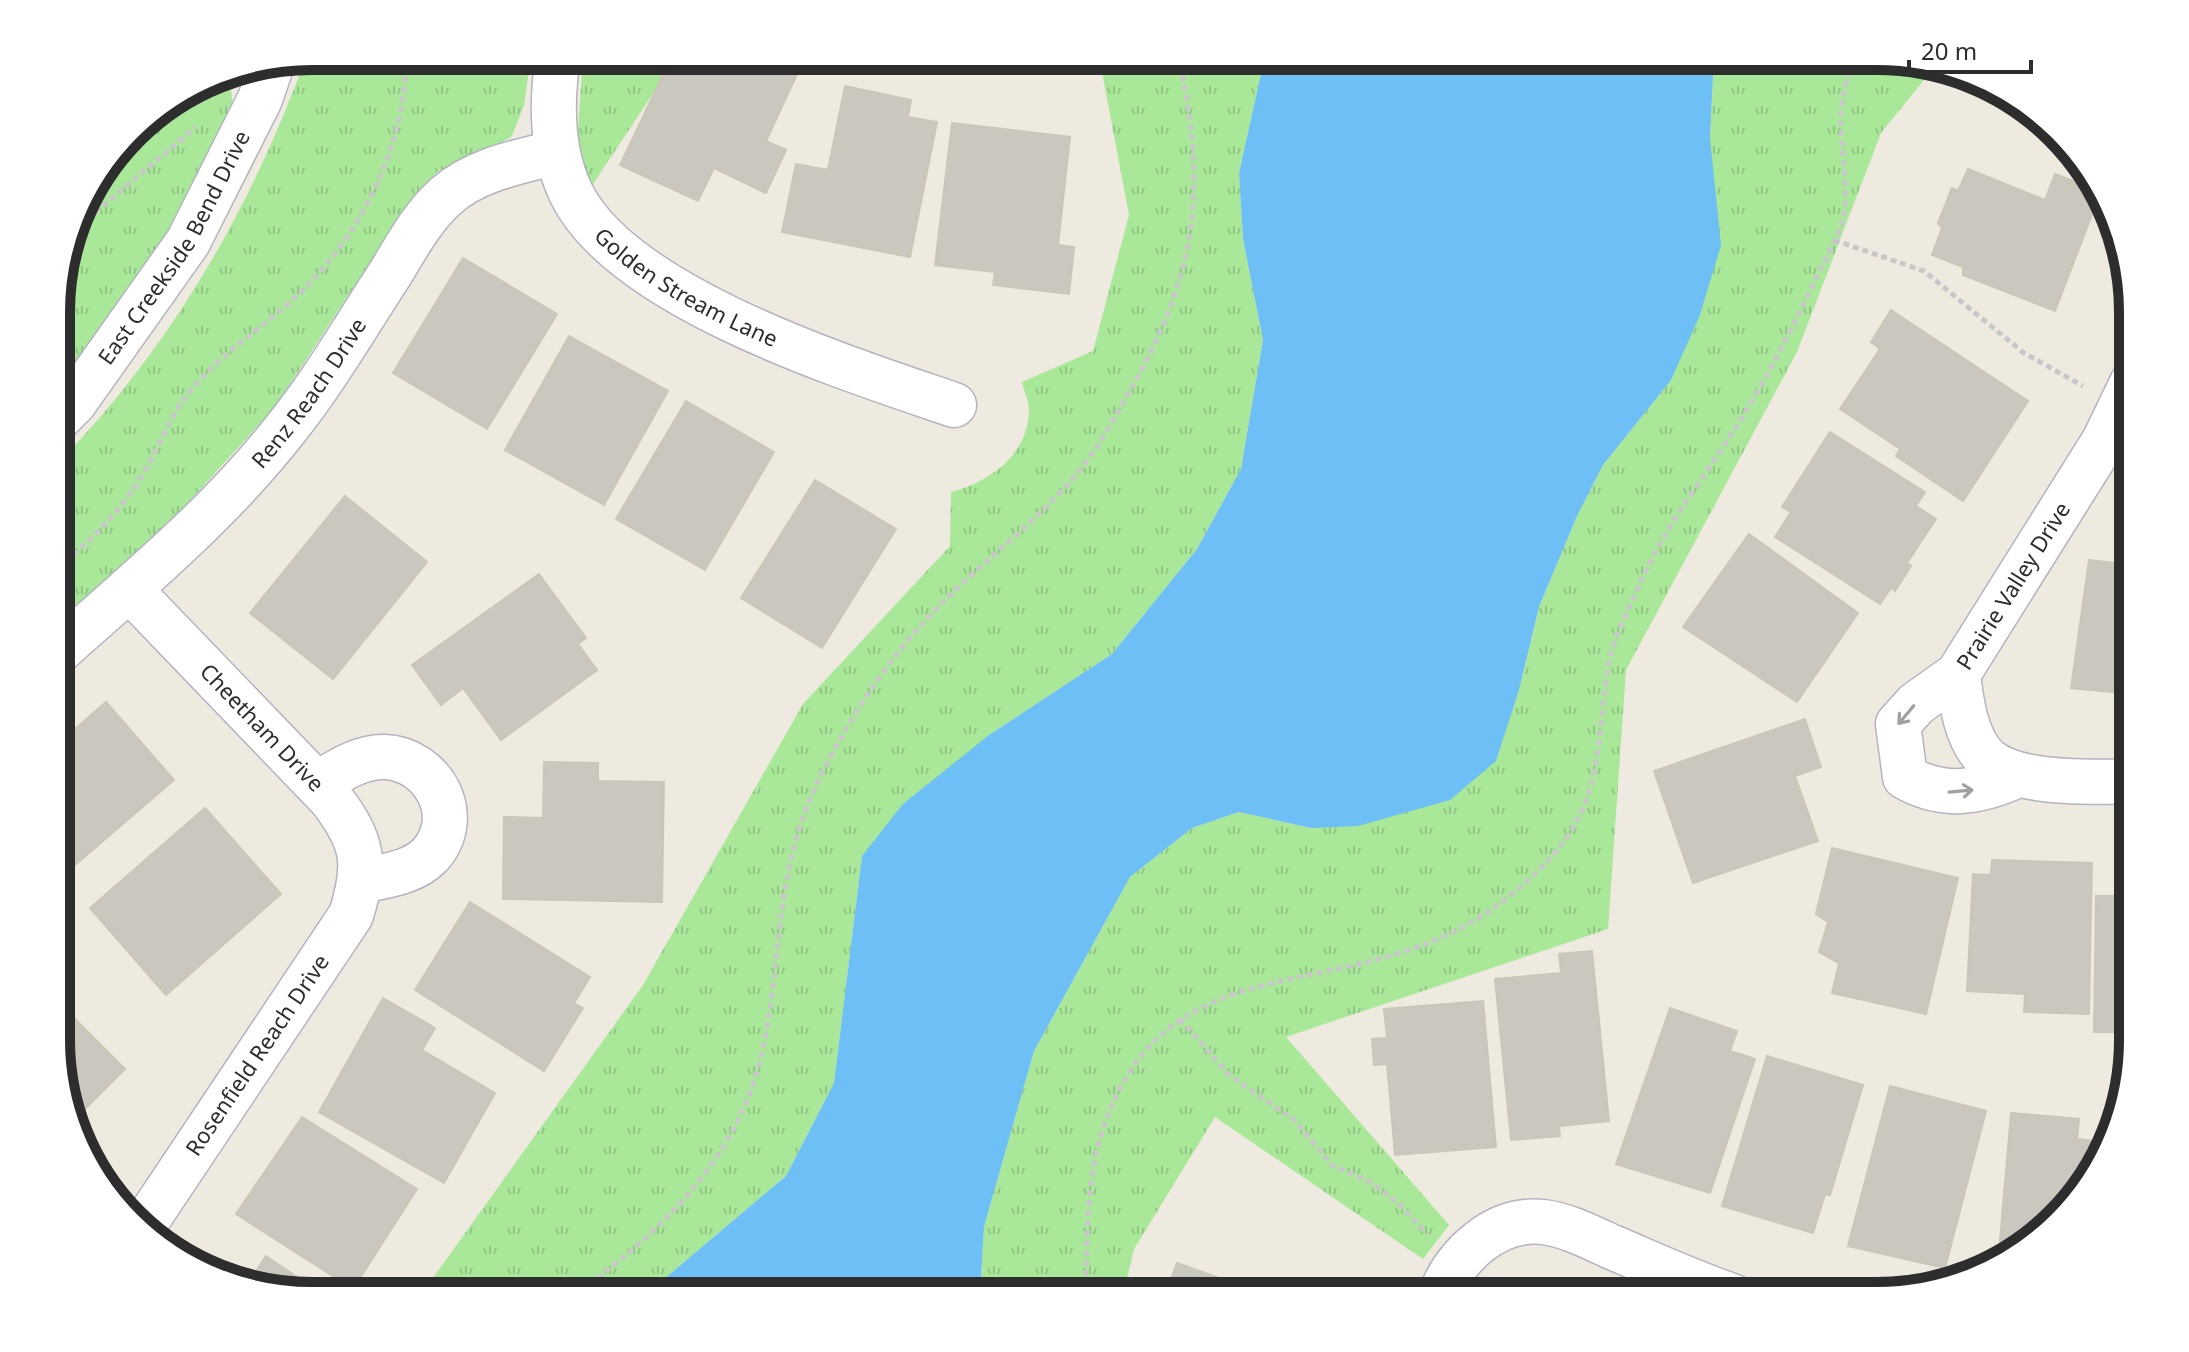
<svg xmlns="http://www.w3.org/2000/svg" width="2189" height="1352" viewBox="0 0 2189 1352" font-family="'Noto Sans',sans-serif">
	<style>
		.grass { fill: url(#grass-tufts) }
		.water { fill: #6ebff5 }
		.building { fill: #cac7be; stroke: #cbc6b8; stroke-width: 2 }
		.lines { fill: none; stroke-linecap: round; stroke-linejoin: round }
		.minor-casing { stroke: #b3b3c1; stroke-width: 47 }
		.path { stroke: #c8c8c8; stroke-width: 5; stroke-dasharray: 6 4; stroke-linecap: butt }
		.minor { stroke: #fff; stroke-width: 44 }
		.oneway { stroke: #a0a0a0 }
		.labels { text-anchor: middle; stroke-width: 7; stroke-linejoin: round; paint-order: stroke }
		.street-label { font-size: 22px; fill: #2d2d2d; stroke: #fff }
		.rim { fill: none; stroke: #2d2d2d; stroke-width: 10 }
	</style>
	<defs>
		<pattern id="grass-tufts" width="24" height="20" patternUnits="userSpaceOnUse" patternTransform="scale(2)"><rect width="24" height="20" fill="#a9e799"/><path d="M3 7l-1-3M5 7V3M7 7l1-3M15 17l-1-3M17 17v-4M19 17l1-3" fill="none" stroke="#92c684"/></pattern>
	</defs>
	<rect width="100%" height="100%" fill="#efeadf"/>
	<g class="grass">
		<path d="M531,56l-7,49 -12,31 -23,15 -51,20 -63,84 -101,153 -111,122 -105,96v-163c112,-114 194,-256 248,-406z"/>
		<path d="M583,56h95l-87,131 -14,-42z"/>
		<path d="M1099,56h171l-10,22 -21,95 4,66 20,101 -22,129 -44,80 -85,105 -123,81 -127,121 -28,227 -48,93 -142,120h-224l223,-311 160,-281 147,-158 1,-54c37,-10 76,-35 78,-80 1,-9 -5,-21 -7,-30l71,-31 36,-136z"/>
		<path d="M1714,56h163l60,8 -56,69 -84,219 -171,318 -18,259 -322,108 163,188 -26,34 -208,-142 -81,132 -11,47h-143l4,-69 50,-176 96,-174 62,-49 47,-16 72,16 185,-68 23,-70 20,-83 38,-91 26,-51 68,-85 39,-242z"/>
		<path d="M225,73l5,8 4,33 -70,129 -106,142v-106l25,-80 60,-79 72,-45z"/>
	</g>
	<path class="water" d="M1270,56h444l-4,82 11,107 -21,70 -29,65 -68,85 -26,51 -38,91 -20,83 -23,71 -46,39 -92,26 -47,2 -72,-16 -47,16 -62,49 -96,174 -50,176 -4,69h-336l142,-120 48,-93 28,-227 41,-52 86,-69 123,-81 85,-105 44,-80 22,-129 -20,-101 -4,-66 21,-95z"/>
	<g class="building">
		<path d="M672,56h96l31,14 -33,71 20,9 -20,43 -52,-25 -16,33 -78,-36z"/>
		<path d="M845,86l66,14 -3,17 29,5 -27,135 -128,-25 14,-68 32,6z"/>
		<path d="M952,123l118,14 -12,108 16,2 -5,47 -76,-9 2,-13 -60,-7z"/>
		<path d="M1968,169l77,31 10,-26 46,17 -46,120 -92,-36v-8l-31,-12 10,-27 -4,-5 14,-35 6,3z"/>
		<path d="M463,258l94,56 -70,115 -94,-56z"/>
		<path d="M1891,310l137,91 -65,100 -67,-45 4,-7 -60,-40 40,-60 -9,-7z"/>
		<path d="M569,336l99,55 -64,114 -99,-55z"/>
		<path d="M686,401l88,51 -69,118 -89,-51z"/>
		<path d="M1830,432l95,60 -9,14 20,13 -29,44 4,3 -16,25 -4,-3 -11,16 -105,-67 16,-25 -9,-5z"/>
		<path d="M815,480l81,49 -74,119 -81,-50z"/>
		<path d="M345,496l82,66 -94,117 -83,-66z"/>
		<path d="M1749,534l109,79 -61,89 -114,-75z"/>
		<path d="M2089,560l43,5v129l-61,-6z"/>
		<path d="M539,574l47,64 -8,6 19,26 -96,70 -38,-52 -22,17 -29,-40z"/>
		<path d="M106,702l68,78 -106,91 -10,-12v-115z"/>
		<path d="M1805,719l16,48 -26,9 23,65 -125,42 -39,-112z"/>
		<path d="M544,762l54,1v18l66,1 -2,120 -159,-3 1,-82 39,1z"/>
		<path d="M205,808l76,86 -115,101 -76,-87z"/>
		<path d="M1832,848l126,30 -32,136 -94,-21 7,-30 -20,-11 9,-30 -12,-8z"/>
		<path d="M1992,860l100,3 -3,151 -65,-2 1,-18 -58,-3 6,-117 18,1z"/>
		<path d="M2096,896h36v136h-38z"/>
		<path d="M470,902l120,75 -16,26 9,5 -39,63 -129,-81z"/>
		<path d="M1592,951l17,170 -50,5 1,10 -49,4 -16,-161 66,-6 -2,-19z"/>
		<path d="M383,998l52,30 -13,22 73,43 -51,90 -125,-71z"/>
		<path d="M1483,1001l13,146 -101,8 -8,-91 -13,1 -2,-26 15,-1 -3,-29z"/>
		<path d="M58,1002l67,67 -51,51 -16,-47z"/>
		<path d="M1670,1008l67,23 -7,20 25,8 -45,134 -94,-29z"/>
		<path d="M1767,1056l96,29 -33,110 -5,-1 -12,39 -91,-27z"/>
		<path d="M1890,1086l96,25 -41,157 -97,-22z"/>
		<path d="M2011,1113l68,6 -2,20 27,3 -14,40 -85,79 -7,3z"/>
		<path d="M302,1117l115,72 -64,100 -117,-75z"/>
		<path d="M266,1256l46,31 -5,8 -60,-10z"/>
		<path d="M1177,1263l93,33h-105z"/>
	</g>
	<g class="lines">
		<g class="minor-casing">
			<g id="minor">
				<path id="s1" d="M558,56c-7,46 -7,95 13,137 51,105 278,176 383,212"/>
				<path id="s2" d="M58,419l16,-16 114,-161 72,-143 12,-35"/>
				<path id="s3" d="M129,589l202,210c33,43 36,65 20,116l-207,310"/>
				<path id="s4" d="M58,652c78,-70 160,-137 226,-221 38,-47 69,-100 102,-151 18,-28 34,-61 60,-84 30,-27 73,-34 111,-44"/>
				<path d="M1958,674c3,27 8,67 30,86 32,26 105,21 144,22"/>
				<path id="s5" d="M2018,775c-39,18 -75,24 -113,2l-7,-53 18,-20 42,-30 146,-233 28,-58"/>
				<path d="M317,784c20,-12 43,-28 68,-27 48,2 80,59 45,98 -17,18 -46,21 -69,26"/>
				<path d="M1440,1296c15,-41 56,-79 103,-74 24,3 47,15 69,25 40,17 79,35 120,49"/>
			</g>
		</g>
		<g class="path">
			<path d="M72,232l124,-105"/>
			<path d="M1834,240l90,31 100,82 59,33"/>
			<path d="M58,568c33,-28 63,-57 85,-94 16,-26 25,-55 44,-79 33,-43 79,-68 117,-106 59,-58 103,-149 102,-233"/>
			<path d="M1180,1019l49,56 65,45 38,45 38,17 29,22 28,30"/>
			<path d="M573,1296c87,-63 167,-138 190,-248 21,-103 10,-181 62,-281 31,-59 67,-113 113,-160 45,-46 100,-86 141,-136 19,-23 33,-49 47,-74 70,-117 83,-209 52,-341"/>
			<path d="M1085,1296c3,-55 0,-115 18,-167 56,-170 202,-133 335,-190 45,-19 89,-53 120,-90 46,-56 39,-117 50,-182 5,-29 23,-63 35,-90 26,-56 64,-104 97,-156 28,-45 52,-92 75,-141 9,-19 21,-38 27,-58 9,-26 -2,-74 -1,-103 0,-20 7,-44 12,-63"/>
		</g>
		<use href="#minor" class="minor"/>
	</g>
	<defs><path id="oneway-shaft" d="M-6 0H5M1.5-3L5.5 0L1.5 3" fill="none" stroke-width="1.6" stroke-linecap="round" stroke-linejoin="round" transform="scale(2)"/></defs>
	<g class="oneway">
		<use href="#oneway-shaft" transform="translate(1906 715) rotate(130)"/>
		<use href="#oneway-shaft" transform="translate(1961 791) rotate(-5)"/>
	</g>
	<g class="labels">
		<g class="street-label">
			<text dy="8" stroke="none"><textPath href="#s2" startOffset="208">East Creekside Bend Drive</textPath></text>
			<text dy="8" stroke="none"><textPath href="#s1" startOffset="292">Golden Stream Lane</textPath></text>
			<text dy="8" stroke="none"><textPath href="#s4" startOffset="362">Renz Reach Drive</textPath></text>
			<text dy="8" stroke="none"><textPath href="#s5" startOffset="354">Prairie Valley Drive</textPath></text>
			<text dy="8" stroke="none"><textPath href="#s3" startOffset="192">Cheetham Drive</textPath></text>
			<text transform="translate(257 1055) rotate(-56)" y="8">Rosenfield Reach Drive</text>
		</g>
	</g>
	<path d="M0 0H2189V1352H0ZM312 70H1877A242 242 0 0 1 2119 312V1040A242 242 0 0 1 1877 1282H312A242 242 0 0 1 70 1040V312A242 242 0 0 1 312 70Z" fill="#fff" fill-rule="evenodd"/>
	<path class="rim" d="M312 70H1877A242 242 0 0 1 2119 312V1040A242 242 0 0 1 1877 1282H312A242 242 0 0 1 70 1040V312A242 242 0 0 1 312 70Z"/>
	<path d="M1909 60v12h122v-12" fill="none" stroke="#2d2d2d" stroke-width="4"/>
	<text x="1921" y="60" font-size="24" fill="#2d2d2d" stroke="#ffffff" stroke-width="6" paint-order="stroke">20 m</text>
</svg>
